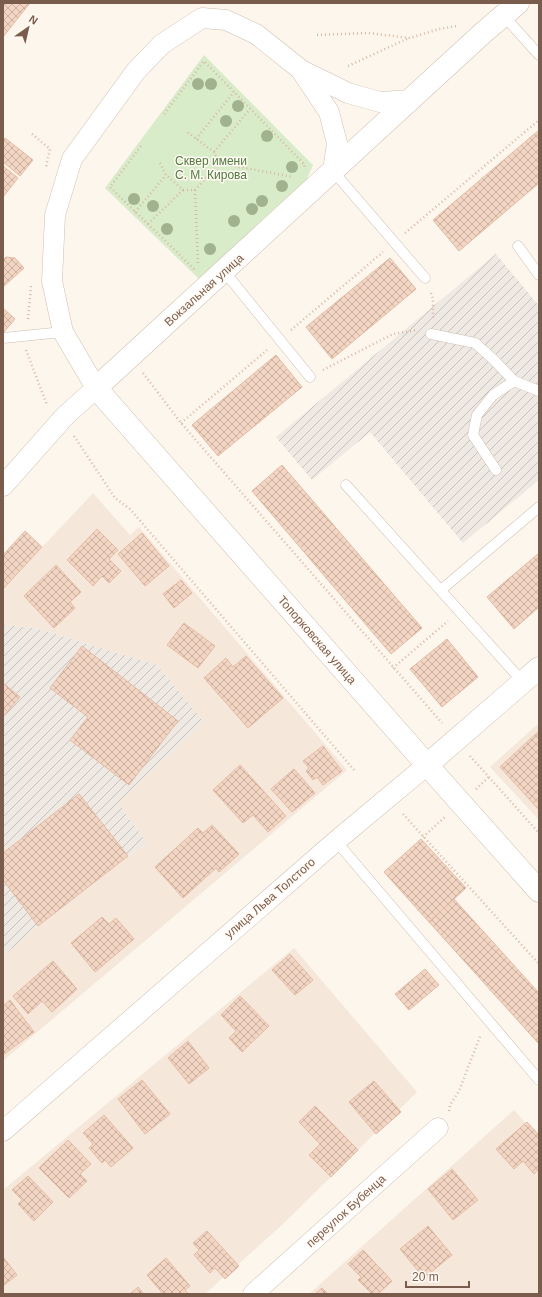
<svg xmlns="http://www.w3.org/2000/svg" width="542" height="1297" viewBox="0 0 542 1297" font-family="Helvetica,sans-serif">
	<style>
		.residential { fill: #f5e8da }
		.industrial { fill: url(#industrial-furrows) }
		.park { fill: #d8ecc9 }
		.building { fill: url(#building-cross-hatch); stroke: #e6bba3 }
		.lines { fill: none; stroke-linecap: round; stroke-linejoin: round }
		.service-casing { stroke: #d1beb0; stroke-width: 11 }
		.minor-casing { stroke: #d1beb0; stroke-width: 21 }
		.tertiary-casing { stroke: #d1beb0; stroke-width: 23 }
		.path { stroke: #d9b8a5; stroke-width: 2.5; stroke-dasharray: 1 3; stroke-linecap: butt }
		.service { stroke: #fff; stroke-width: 10 }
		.minor { stroke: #fff; stroke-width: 20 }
		.tertiary { stroke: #fff; stroke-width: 22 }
		.tree { fill: #a0b28e }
		.labels { text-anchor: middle; stroke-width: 3; stroke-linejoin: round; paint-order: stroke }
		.park-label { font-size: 12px; fill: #537a41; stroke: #fffaf3 }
		.street-label { font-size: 12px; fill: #7a5c4d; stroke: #fffaf3 }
	</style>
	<defs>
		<pattern id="industrial-furrows" width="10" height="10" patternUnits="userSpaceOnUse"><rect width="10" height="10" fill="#efe9e4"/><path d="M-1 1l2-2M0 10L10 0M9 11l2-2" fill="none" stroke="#c7c0bb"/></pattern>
		<pattern id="building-cross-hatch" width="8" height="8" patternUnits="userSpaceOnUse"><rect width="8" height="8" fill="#f3d5c3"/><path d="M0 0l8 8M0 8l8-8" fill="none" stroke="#cab0a1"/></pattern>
	</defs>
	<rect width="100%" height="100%" fill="#fdf6ec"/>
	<g class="residential">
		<path d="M93,493l37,42 9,-8 208,243 -344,291v-105l35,-30 90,-70 19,-13 -29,-40 86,-81 -47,-57 -122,-37 -32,-3v-36z"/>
		<path d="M539,723v97l-49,-53z"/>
		<path d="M294,948l123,144 -134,132 -78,70h-202v-104z"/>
		<path d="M514,1110l25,28v156h-230z"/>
	</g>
	<g class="industrial">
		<path d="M496,254l43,52v174l-76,63 -93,-111 -58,48 -36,-43z"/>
		<path d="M3,625l32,3 122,37 47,57 -86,81 29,40 -19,13 -90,70 -35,30z"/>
	</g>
	<path class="park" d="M204,55l109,110 -7,16 -107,98 -94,-91z"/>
	<g class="building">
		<path d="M3,3h27l-27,34z"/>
		<path d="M539,130v53l-80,68 -26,-31z"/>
		<path d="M5,138l28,22 -13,16 -17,-14v-21z"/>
		<path d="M3,166l15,12 -15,19z"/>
		<path d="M6,257l9,1 9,10 -21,19v-27z"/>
		<path d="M390,258l26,31 -84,70 -26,-32z"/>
		<path d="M4,309l11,10 -12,14v-23z"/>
		<path d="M276,355l26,32 -84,69 -26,-31z"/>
		<path d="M282,465l140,163 -31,26 -139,-163z"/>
		<path d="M97,529l21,21 -9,9 12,12 -12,12 -7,-7 -9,10 -26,-26z"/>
		<path d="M25,531l17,16 -39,42v-34z"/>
		<path d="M142,533l27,33 -24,20 -27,-32z"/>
		<path d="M539,553v54l-25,22 -27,-32z"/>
		<path d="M56,565l25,27 -11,10 5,6 -21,20 -30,-32z"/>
		<path d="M181,580l11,13 -18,15 -11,-14z"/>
		<path d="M184,623l31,23 -17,22 -31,-23z"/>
		<path d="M447,639l31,38 -36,30 -32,-38z"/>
		<path d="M82,646l96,75 -49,64 -59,-45 18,-23 -38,-29z"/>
		<path d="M246,656l37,42 -35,30 -44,-50 22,-20 7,9z"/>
		<path d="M3,683l17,14 -17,20z"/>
		<path d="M539,731v79l-39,-43z"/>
		<path d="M323,746l19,25 -19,14 -6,-8 -4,3 -7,-9 3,-3 -6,-7z"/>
		<path d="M240,765l46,51 -18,16 -15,-17 -10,8 -30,-33z"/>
		<path d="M294,769l21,24 -23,19 -21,-23z"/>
		<path d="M79,794l49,62 -90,70 -35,-46v-27z"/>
		<path d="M212,825l27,29 -20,18 -3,-4 -33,30 -28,-31 43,-39 5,5z"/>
		<path d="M421,839l45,49 -37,34 -45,-50z"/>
		<path d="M454,899l85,94v51l-110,-122z"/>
		<path d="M102,917l7,7 7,-6 18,21 -39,33 -24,-29z"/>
		<path d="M290,954l23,26 -18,15 -23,-25z"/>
		<path d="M53,961l24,28 -25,23 -10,-11 -14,13 -15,-18z"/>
		<path d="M425,969l14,16 -30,25 -14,-16z"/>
		<path d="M240,996l29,30 -27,26 -13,-14 7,-7 -15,-16z"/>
		<path d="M10,1000l24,32 -31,23v-49z"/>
		<path d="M188,1041l21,27 -20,16 -21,-26z"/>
		<path d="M142,1080l28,34 -25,20 -27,-35z"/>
		<path d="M374,1081l27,31 -25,22 -27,-32z"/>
		<path d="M315,1106l43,44 -27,27 -22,-22 11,-11 -21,-22z"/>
		<path d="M104,1115l29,33 -22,19 -6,-7 -3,3 -13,-15 4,-4 -10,-11z"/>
		<path d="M527,1122l12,13v34l-5,5 -11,-13 -9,8 -18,-20z"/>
		<path d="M68,1140l23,24 -11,10 7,7 -18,17 -30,-30z"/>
		<path d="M452,1169l26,31 -25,20 -25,-31z"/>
		<path d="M28,1176l25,26 -19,19 -16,-17 4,-4 -10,-10z"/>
		<path d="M428,1226l24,29 -28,23 -24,-29z"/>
		<path d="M207,1231l32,35 -14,13 -10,-11 -5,5 -16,-18 5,-5 -6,-7z"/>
		<path d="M363,1250l29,31 -14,13h-6l-14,-14 3,-3 -13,-13z"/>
		<path d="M4,1258l13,17 -14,11v-27z"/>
		<path d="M166,1258l24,28 -5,4 4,4h-26l-16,-19z"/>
		<path d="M138,1287l6,7h-14z"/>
		<path d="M322,1288l6,6h-13z"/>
	</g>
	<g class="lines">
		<g class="service-casing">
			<g id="service">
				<path d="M504,16l35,39"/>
				<path d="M333,171l92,107"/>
				<path d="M518,246l21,29"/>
				<path d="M224,271l86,106"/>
				<path d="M431,334l44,9 18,16 21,22"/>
				<path d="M3,338l60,-6"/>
				<path d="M496,470l-23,-35 4,-20 16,-20 21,-14 25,10"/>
				<path d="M346,485l177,197"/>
				<path d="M441,590l98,-83"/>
				<path d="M336,841l203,239"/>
			</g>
		</g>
		<g class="minor-casing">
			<g id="minor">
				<path d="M301,70l47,23 32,9 31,-2"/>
				<path d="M3,486l62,-70 31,-28 -33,-56 -11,-51 3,-66 17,-56 64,-88 26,-27 40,-26 24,2 30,14 44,35 29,43 8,31 -4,28"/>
				<path d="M3,1131l333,-290 91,-76"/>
				<path d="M253,1294l185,-166"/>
			</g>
		</g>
		<g class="tertiary-casing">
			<g id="tertiary">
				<path d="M518,3l-34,29 -388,356 331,377 112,126"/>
				<path d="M427,765l112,-97"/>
			</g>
		</g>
		<g class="path">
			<path d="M317,35l51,-2 42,5 29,-9 18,-3"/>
			<path d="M348,66l61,-28"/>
			<path d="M164,114l40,-53 101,104 -1,2"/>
			<path d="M32,134l18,15 -4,18"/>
			<path d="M196,139l38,-47"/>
			<path d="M141,146l-31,41 85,83"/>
			<path d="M214,152l36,-43"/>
			<path d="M160,163l6,12 17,15h12l24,-27 -5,-11 -28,-21"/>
			<path d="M219,163l74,14"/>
			<path d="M195,190l3,75"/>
			<path d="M135,212l31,-37"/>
			<path d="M148,224l35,-34"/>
			<path d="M405,233l134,-113"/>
			<path d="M431,293l2,6v20"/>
			<path d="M28,319l3,-33"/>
			<path d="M291,330l92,-78"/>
			<path d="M26,350l21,55"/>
			<path d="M323,370l70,-36 24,-4"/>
			<path d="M143,373l38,50 261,300"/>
			<path d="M181,423l86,-73"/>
			<path d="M74,436l41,62 15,11 225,262"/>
			<path d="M393,668l55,-47"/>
			<path d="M470,756l69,77"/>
			<path d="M476,789l13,-12"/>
			<path d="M403,814l136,150"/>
			<path d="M423,837l22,-20"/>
			<path d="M449,1111l1,-6 9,-14 22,-57"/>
		</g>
		<use href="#service" class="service"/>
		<use href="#minor" class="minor"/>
		<use href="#tertiary" class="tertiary"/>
	</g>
	<g class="tree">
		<circle cx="198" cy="84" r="6"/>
		<circle cx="211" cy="84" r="6"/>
		<circle cx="238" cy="106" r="6"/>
		<circle cx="226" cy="121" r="6"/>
		<circle cx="267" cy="136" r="6"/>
		<circle cx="292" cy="167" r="6"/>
		<circle cx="282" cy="186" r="6"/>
		<circle cx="134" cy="199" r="6"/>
		<circle cx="262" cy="201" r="6"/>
		<circle cx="153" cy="206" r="6"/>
		<circle cx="252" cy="209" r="6"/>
		<circle cx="234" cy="221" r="6"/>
		<circle cx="167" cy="229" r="6"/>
		<circle cx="210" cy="249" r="6"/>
	</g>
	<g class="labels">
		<g class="park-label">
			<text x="211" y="165">Сквер имени<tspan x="211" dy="14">С. М. Кирова</tspan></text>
		</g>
		<g class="street-label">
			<text transform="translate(204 290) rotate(-42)" y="4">Вокзальная улица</text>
			<text transform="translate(317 640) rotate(49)" y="4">Топорковская улица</text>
			<text transform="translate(270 898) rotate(-41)" y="4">улица Льва Толстого</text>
			<text transform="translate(346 1211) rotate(-42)" y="4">переулок Бубенца</text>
		</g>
	</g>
	<rect width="542" height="1297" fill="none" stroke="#7a5c4d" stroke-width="8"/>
	<g transform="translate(28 28) rotate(34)" stroke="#fffaf3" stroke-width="3" paint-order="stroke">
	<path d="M0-3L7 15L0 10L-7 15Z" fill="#7a5c4d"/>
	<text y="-6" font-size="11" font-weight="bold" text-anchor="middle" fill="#7a5c4d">N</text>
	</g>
	<path d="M406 1281v6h63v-6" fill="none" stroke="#7a5c4d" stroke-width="2"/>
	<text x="412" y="1281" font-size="12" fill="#7a5c4d" stroke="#fffaf3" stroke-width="3" paint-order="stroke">20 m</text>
</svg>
